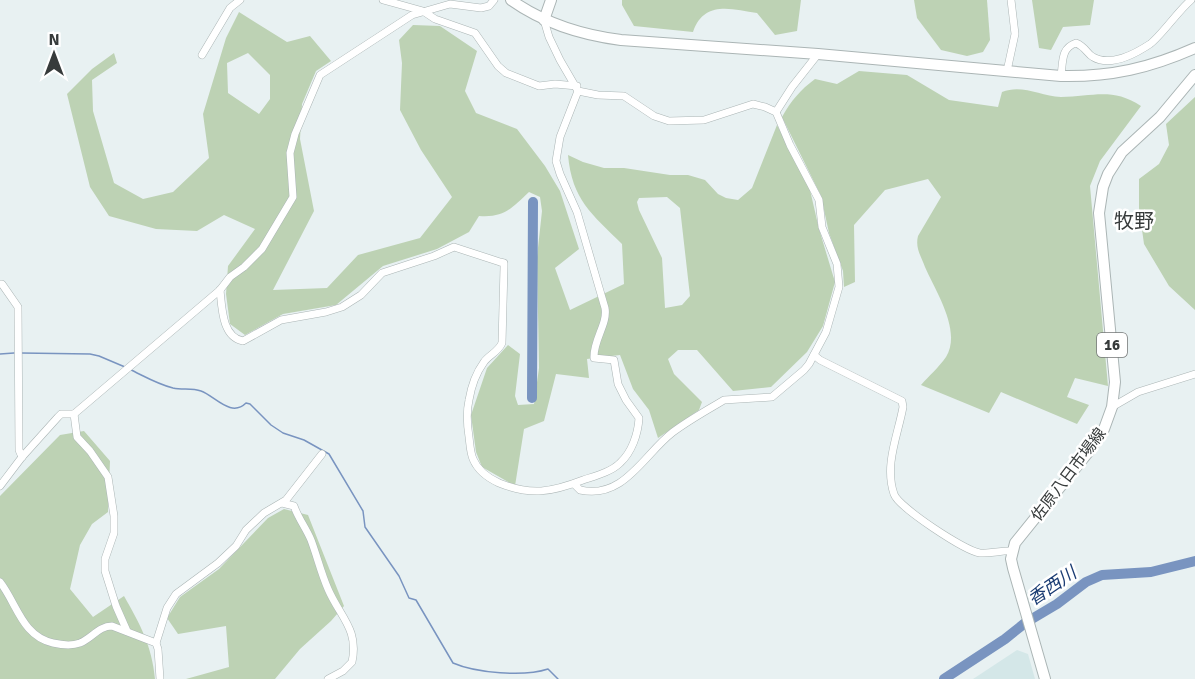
<svg xmlns="http://www.w3.org/2000/svg" width="1195" height="679" viewBox="0 0 1195 679" font-family="Signika,'Noto Sans JP',sans-serif">
	<style>
		.built { fill: #d4e7e8 }
		.green { fill: #bdd2b4; fill-rule: evenodd }
		.lines { fill: none; stroke-linecap: round; stroke-linejoin: round }
		.stream { stroke: #7994c0; stroke-width: 1.5 }
		.river { stroke: #7994c0; stroke-width: 10 }
		.street-casing { stroke: #abb5b5; stroke-width: 8 }
		.secondary-casing { stroke: #abb5b5; stroke-width: 12 }
		.primary-casing { stroke: #abb5b5; stroke-width: 12 }
		.street { stroke: #fff; stroke-width: 7 }
		.secondary { stroke: #fff; stroke-width: 10 }
		.primary { stroke: #fff; stroke-width: 10 }
		.labels { text-anchor: middle; stroke-width: 5; stroke-linejoin: round; paint-order: stroke }
		.shield { fill: #fff; stroke: #737676; stroke-width: 1.5 }
		.shield-label { font-size: 15px; font-weight: bold; fill: #373b3b }
		.street-label { font-size: 16px; fill: #373b3b; stroke: #fff }
		.water-label { font-size: 18px; font-style: italic; fill: #1a3c73; stroke: #fff }
		.quarter-label { font-size: 20px; fill: #373b3b; stroke: #fff }
	</style>
	<rect width="100%" height="100%" fill="#e8f1f2"/>
	<path class="built" d="M1017,650l11,4 7,25h-62z"/>
	<g class="green">
		<path d="M622,0h179l-4,31 -22,4 -18,-22c-26,-4 -53,-13 -64,19l-59,-6 -12,-21z"/>
		<path d="M914,0h73l3,40 -7,12 -16,4 -26,-6 -24,-32z"/>
		<path d="M1032,0h62l-4,25 -27,2 -12,23 -12,-2z"/>
		<path d="M239,12l48,30 23,-6 21,25 -15,10 -14,33 -2,35 14,72 -41,79 54,-2 31,-33 62,-17 32,-41 -31,-47 -21,-40 2,-47 -3,-23 14,-15 27,1 37,25 -12,40 11,22 41,16 28,37 15,25 19,58 -24,19 15,42 54,-26 -2,-40c-30,-30 -50,-44 -54,-89l15,7 21,6h20l46,7h18l17,5 13,14 8,4 12,2 14,-12 25,-63 33,65 9,39 16,53 -12,44 -16,26 -36,35 -38,4 -36,-41h-19l-10,9 6,15 28,28 -3,8 -41,28 -9,-28 -16,-21 -13,-34 -33,4 2,19 -33,-4 -12,47 -20,8 -9,57 -33,-19 -6,-15 -5,-37 16,-47 21,-23 12,9 -5,42 3,9 16,-1 5,-36 -2,-111 5,-46 -2,-14 -11,-5c-17,16 -25,26 -50,24l-10,16 -32,17 -54,17 -47,39 -53,9 -38,21 -15,-11 -4,-30 2,-28 27,-37 -31,-14 -27,16 -41,-2 -47,-13 -19,-29 -23,-93 25,-25 22,-16 3,10 -25,17 1,31 21,72 29,16 30,-7 36,-34 -6,-44 23,-76zM248,53l22,22v24l-11,15 -31,-21 -1,-30zM667,197l13,11 10,88 -8,9 -17,3 -3,-50 -23,-48 -2,-8 2,-4z"/>
		<path d="M859,71l48,4 42,25 49,7 4,-15c20,-8 38,4 59,5 31,0 51,-10 80,9l-41,55 -10,25 18,200 -33,-8 -8,19 22,8 -12,19 -76,-32 -12,21 -68,-28c8,-9 18,-18 25,-28 16,-26 -10,-65 -21,-90 -4,-11 -10,-19 -7,-31l23,-39 -13,-18 -43,11 -31,35 1,57 -11,5 -1,-16 -14,-38 -8,-37 -39,-79c9,-16 18,-27 33,-38l22,5z"/>
		<path d="M1195,97v213l-26,-24 -25,-42 -5,-36v-29l20,-15 10,-19 -3,-21z"/>
		<path d="M84,431l26,30 -2,51 -16,12 -12,21 -10,44 23,28 31,-21c16,28 28,50 31,83h-155v-183l60,-61z"/>
		<path d="M284,509l24,6 36,91 -13,15 -31,28 -25,30h-89l43,-12 -3,-41 -48,8 -11,-16 13,-21 39,-28 49,-51z"/>
	</g>
	<g class="lines">
		<g class="stream">
			<path d="M21,353l69,1 9,2 26,11"/>
			<path d="M0,354l14,-1"/>
			<path d="M129,369c15,7 28,15 44,19 9,2 19,0 28,3 14,5 30,27 45,12l4,1 21,21 12,8 21,7 25,14 34,57 2,16 34,49 10,22 7,2 37,63c23,10 71,14 95,6l10,10"/>
		</g>
		<g class="river">
			<path d="M532,398l1,-196"/>
			<path d="M944,679l61,-40 20,-16 32,-19 29,-22 16,-7 49,-3 44,-11"/>
		</g>
		<g class="street-casing">
			<g id="street">
				<path d="M383,0l40,11 12,8 40,14 23,33 8,7 33,13 16,-2 22,2"/>
				<path d="M202,55l28,-47 10,-8"/>
				<path d="M1007,71l8,-37 -4,-34"/>
				<path d="M1061,76c2,-15 0,-28 15,-33 10,4 11,11 17,14 17,10 42,-3 57,-13 11,-8 28,-33 41,-44"/>
				<path d="M776,112l16,-25 26,-33"/>
				<path d="M0,284h2l16,23 1,143 3,7"/>
				<path d="M220,290c2,18 2,47 23,51l38,-21 45,-8 16,-5 19,-12 21,-22 52,-17 20,-9 46,15 4,1v4l-2,76c-4,9 -13,12 -18,19 -8,11 -13,26 -15,38 -3,13 -2,24 0,37 1,7 1,15 4,22 5,12 15,19 26,24 32,13 53,9 84,-3 12,-4 28,-8 37,-17 12,-11 18,-29 19,-45l-13,-18 -8,-16 -4,-24 -20,-2c-1,-18 14,-34 11,-50l-28,-96 -17,-38 -4,-13 4,-24 18,-46 -18,-31 -11,-23 -5,-17"/>
				<path d="M814,355l6,5 82,41 1,6c-5,28 -19,58 -9,87 4,13 71,57 86,59 11,1 22,-3 33,-2"/>
				<path d="M1112,407l26,-15 57,-18"/>
				<path d="M74,414l3,23 13,14 18,26 6,39v17l-9,26v12l11,35 11,25"/>
				<path d="M574,484l6,6c44,10 64,-36 93,-58 16,-12 34,-22 51,-32l48,-3 32,-27 5,-6 17,-32 13,-45 -2,-23 -15,-37 -3,-27 -29,-55 -14,-33 -11,-5 -12,-3 -49,16 -35,1 -15,-5 -30,-20 -26,-1 -20,-4"/>
				<path d="M0,486l22,-29 36,-40 3,-3h13l146,-124 10,-13 14,-10 18,-18 31,-52 -3,-44 5,-19 25,-59 92,-60 38,-11 31,4 8,-2 5,-6"/>
				<path d="M282,503l12,3c4,12 12,22 17,34 6,16 10,33 17,49 12,28 31,40 24,73l-9,9 -15,8"/>
				<path d="M0,582c17,22 22,54 53,61 9,2 19,3 27,0 12,-5 19,-17 32,-17l44,17"/>
				<path d="M160,679l-2,-30 -2,-6 11,-35 9,-14 42,-31 18,-17 10,-16 18,-17 22,-13 36,-46"/>
			</g>
		</g>
		<g class="secondary-casing">
			<g id="secondary">
				<path d="M511,0c34,24 70,35 110,40l197,14 243,22c50,1 89,-8 134,-28"/>
				<path d="M544,20l7,-20"/>
			</g>
		</g>
		<g class="primary-casing">
			<path id="primary" d="M1045,679l-32,-111 -2,-9 4,-16 75,-93 14,-21 8,-22 3,-25 -16,-169 4,-26 5,-13 14,-22 38,-35 35,-42"/>
		</g>
		<use href="#street" class="street"/>
		<use href="#secondary" class="secondary"/>
		<use href="#primary" class="primary"/>
	</g>
	<g class="labels">
		<rect class="shield" x="1097" y="333" width="30" height="24" rx="4.5"/>
		<g class="shield-label">
			<text x="1112" y="350">16</text>
		</g>
		<g class="street-label">
			<text transform="translate(1068 474) rotate(-53)" y="6">佐原八日市場線</text>
		</g>
		<g class="water-label">
			<text transform="translate(1052 586) rotate(-34)" y="6">香西川</text>
		</g>
		<g class="quarter-label">
			<text x="1134" y="228">牧野</text>
		</g>
	</g>
	<g transform="translate(54 54)" stroke="#ffffff" stroke-width="4.5" paint-order="stroke">
	<path d="M0-4.5L10 22L0 15L-10 22Z" fill="#373b3b"/>
	<text y="-9" font-size="16" font-weight="bold" text-anchor="middle" fill="#373b3b">N</text>
	</g>
</svg>
